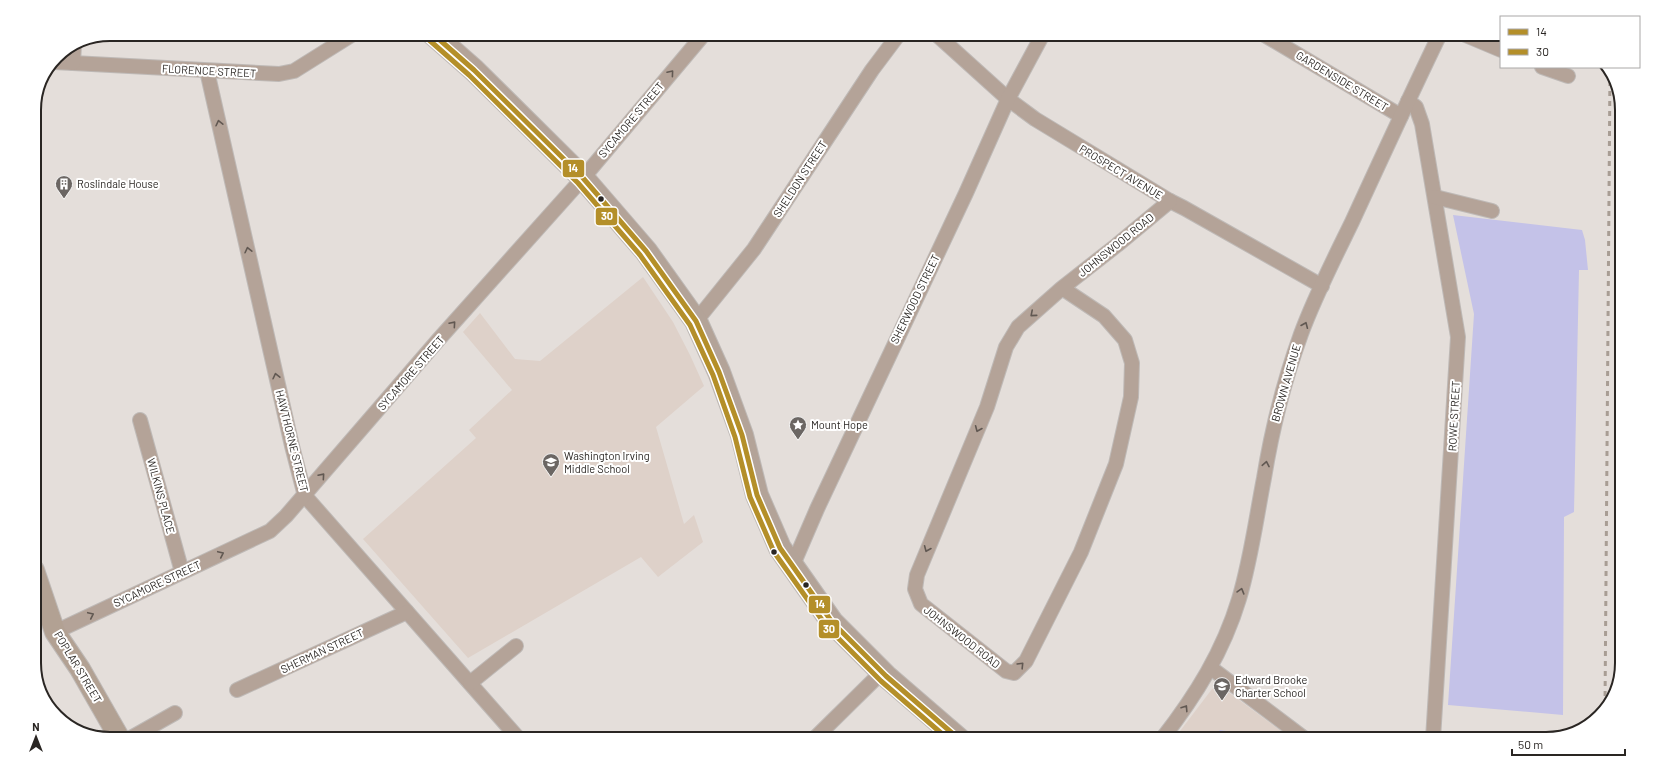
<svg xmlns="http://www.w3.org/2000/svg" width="1656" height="773" viewBox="0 0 1656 773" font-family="Barlow,sans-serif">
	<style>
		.built { fill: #ded1c9 }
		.green { fill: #c4c2e8 }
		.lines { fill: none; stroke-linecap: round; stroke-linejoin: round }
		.street-casing { stroke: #beb9b6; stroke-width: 16 }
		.secondary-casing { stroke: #beb9b6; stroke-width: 22 }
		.primary-casing { stroke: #beb9b6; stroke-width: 24 }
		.street { stroke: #b4a398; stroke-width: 14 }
		.secondary { stroke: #b2a193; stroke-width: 20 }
		.primary { stroke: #b3a398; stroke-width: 22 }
		.rail { stroke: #a89d94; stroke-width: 3; stroke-dasharray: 5 5; stroke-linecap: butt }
		.bus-1-casing { stroke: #fff; stroke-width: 8 }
		.bus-2-casing { stroke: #fff; stroke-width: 8 }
		.bus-1 { stroke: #b48f29; stroke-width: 5 }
		.bus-2 { stroke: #b48f29; stroke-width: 5 }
		.oneway { stroke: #615852 }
		.bus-dot { fill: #2a2623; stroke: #fff; stroke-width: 1.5 }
		.labels { text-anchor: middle; stroke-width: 4; stroke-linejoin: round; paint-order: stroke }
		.street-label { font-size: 11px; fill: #2a2623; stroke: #fff }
		.poi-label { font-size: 11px; fill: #2a2623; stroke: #fff; text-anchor: start }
		.rim { fill: none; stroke: #2a2623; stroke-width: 2 }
		.line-badge { stroke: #fff; stroke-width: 1.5 }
		.badge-label { font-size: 11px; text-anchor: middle; font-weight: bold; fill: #fff }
	</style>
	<rect width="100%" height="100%" fill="#e4deda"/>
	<g class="built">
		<path d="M643,277l30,45 17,33 14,31 -48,41 28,97 10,-9 9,27 -45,35 -17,-20 -173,101 -105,-119 113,-101 -7,-8 43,-40 -49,-58 17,-19 35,46 25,2z"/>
		<path d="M1220,686l72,53h-118l38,-50z"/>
	</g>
	<g class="green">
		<path d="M1453,215l129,15 3,10 3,30h-9l-5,242 -10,5 -1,198 -115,-10 26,-391z"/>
		<path d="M1220,730l12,2 9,7h-32z"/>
	</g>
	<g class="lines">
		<g class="street-casing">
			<g id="street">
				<path d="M936,34l72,65 27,20 135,82 14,7 138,78"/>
				<path d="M1263,34l138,82"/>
				<path d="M1463,34l38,16"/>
				<path d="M54,62l225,12 15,-3 59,-37"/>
				<path d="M73,63l1,-18"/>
				<path d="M1542,67l26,9"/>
				<path d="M207,71l85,375 13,50 214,243"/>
				<path d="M1408,101l8,6 6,17 36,213 -25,402"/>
				<path d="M1435,197l57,14"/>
				<path d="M1062,288l42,28 21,24 7,23 -1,34 -15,67 -35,88 -55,109 -12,12 -8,-2 -85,-67 -6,-15 2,-14 70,-168 19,-60 12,-20 44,-39 55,-43 53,-44"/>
				<path d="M696,321l58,-72 118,-179 27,-36"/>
				<path d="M140,420l42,152"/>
				<path d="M792,567l25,-58 149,-316 42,-94 35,-65"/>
				<path d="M55,632l215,-101 16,-15 153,-177 144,-161 121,-144"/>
				<path d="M1211,668l94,71"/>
				<path d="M470,683l46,-37"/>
				<path d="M237,690l170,-78"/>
				<path d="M129,739l46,-26"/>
				<path d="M814,739l68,-67"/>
				<path d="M1162,739c34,-44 61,-87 77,-140 12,-40 17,-80 25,-121 8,-49 20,-97 37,-144 14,-38 33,-75 51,-112 29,-63 58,-126 88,-188"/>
			</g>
		</g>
		<g class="secondary-casing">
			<path id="secondary" d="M34,570l21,62 25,37 40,70"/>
		</g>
		<g class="primary-casing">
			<path id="primary" d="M433,34l41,36 109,108 63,73 50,70 23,51 23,63 15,60 23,53 52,74 54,54 73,63"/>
		</g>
		<use href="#street" class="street"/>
		<use href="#secondary" class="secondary"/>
		<use href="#primary" class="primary"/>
		<path class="rail" d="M1605,706l5,-637"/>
		<g class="bus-1-casing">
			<path id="bus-1" d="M433,34l41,36 109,108 63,73 50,70 23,51 23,63 15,60 23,53 52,74 54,54 73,63"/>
		</g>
		<g class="bus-2-casing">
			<path id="bus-2" d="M428,39l41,36 109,108 62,72 50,70 23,50 22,62 15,60 24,55 53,75 54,54 67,58"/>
		</g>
		<use href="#bus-1" class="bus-1"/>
		<use href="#bus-2" class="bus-2"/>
	</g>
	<defs><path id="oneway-chevron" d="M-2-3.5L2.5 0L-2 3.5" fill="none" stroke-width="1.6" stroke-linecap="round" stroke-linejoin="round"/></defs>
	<g class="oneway">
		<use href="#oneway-chevron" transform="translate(671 73) rotate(-50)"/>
		<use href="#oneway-chevron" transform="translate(219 123) rotate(-103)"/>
		<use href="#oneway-chevron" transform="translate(248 250) rotate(-103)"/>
		<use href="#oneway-chevron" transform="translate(1033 314) rotate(139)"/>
		<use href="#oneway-chevron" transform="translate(453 324) rotate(-49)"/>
		<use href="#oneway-chevron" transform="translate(1305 325) rotate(-67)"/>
		<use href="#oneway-chevron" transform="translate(276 376) rotate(-103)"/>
		<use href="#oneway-chevron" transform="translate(978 429) rotate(113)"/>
		<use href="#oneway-chevron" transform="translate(1266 464) rotate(-79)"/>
		<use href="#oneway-chevron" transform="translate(322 476) rotate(-49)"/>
		<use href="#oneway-chevron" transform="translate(927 549) rotate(113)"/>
		<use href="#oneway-chevron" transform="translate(221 554) rotate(-25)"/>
		<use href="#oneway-chevron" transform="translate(1241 591) rotate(-74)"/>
		<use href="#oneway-chevron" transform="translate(91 615) rotate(-25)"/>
		<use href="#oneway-chevron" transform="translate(1021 665) rotate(-46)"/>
		<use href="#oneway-chevron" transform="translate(1185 708) rotate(-57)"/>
	</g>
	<defs>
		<g id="building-pin" transform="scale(0.9)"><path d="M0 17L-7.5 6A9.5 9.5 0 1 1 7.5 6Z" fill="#6b6663" stroke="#fff"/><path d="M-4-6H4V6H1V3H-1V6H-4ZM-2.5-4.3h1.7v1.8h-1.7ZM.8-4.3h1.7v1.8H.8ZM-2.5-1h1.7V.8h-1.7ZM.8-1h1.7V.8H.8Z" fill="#fff"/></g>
		<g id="sight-pin" transform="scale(0.9)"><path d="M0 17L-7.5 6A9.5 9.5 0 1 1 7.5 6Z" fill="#6b6663" stroke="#fff"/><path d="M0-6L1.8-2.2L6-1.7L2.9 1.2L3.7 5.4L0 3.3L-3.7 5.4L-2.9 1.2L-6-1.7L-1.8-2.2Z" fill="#fff"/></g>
		<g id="school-pin" transform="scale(0.9)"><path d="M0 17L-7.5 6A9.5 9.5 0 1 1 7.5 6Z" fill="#6b6663" stroke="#fff"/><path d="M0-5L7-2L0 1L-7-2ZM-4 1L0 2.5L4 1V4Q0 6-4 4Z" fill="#fff"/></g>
	</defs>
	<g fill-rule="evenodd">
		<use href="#building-pin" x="64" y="184"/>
		<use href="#sight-pin" x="798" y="425"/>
		<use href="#school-pin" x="551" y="462"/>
		<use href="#school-pin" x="1222" y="686"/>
	</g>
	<g class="bus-dot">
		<circle cx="601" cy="199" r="3.5"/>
		<circle cx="774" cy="552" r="3.5"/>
		<circle cx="806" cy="585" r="3.5"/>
	</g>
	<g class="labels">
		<g class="street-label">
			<text transform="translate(209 71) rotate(3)" y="4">FLORENCE STREET</text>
			<text transform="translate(1342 81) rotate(31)" y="4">GARDENSIDE STREET</text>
			<text transform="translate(631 120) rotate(-50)" y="4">SYCAMORE STREET</text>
			<text transform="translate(1121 172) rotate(31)" y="4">PROSPECT AVENUE</text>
			<text transform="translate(800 179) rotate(-57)" y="4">SHELDON STREET</text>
			<text transform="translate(1116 245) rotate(-39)" y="4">JOHNSWOOD ROAD</text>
			<text transform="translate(915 299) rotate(-64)" y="4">SHERWOOD STREET</text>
			<text transform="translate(411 373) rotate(-49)" y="4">SYCAMORE STREET</text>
			<text transform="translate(1286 383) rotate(-74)" y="4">BROWN AVENUE</text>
			<text transform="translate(1454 416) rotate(-87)" y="4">ROWE STREET</text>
			<text transform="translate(292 441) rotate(76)" y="4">HAWTHORNE STREET</text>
			<text transform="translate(161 496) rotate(75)" y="4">WILKINS PLACE</text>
			<text transform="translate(157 584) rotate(-25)" y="4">SYCAMORE STREET</text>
			<text transform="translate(962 637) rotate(38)" y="4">JOHNSWOOD ROAD</text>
			<text transform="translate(322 651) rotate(-25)" y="4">SHERMAN STREET</text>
			<text transform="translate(78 667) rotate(59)" y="4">POPLAR STREET</text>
		</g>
		<g class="poi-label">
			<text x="77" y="188">Roslindale House</text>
			<text x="811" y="429">Mount Hope</text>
			<text x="564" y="460">Washington Irving<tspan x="564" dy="13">Middle School</tspan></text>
			<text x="1235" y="684">Edward Brooke<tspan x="1235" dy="13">Charter School</tspan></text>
		</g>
	</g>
	<path d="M0 0H1656V773H0ZM110 41H1546A69 69 0 0 1 1615 110V663A69 69 0 0 1 1546 732H110A69 69 0 0 1 41 663V110A69 69 0 0 1 110 41Z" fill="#fff" fill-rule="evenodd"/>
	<path class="rim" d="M110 41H1546A69 69 0 0 1 1615 110V663A69 69 0 0 1 1546 732H110A69 69 0 0 1 41 663V110A69 69 0 0 1 110 41Z"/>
	<g class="line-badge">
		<rect x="562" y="159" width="23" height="19" rx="4" fill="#b48f29"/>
		<rect x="595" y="207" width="23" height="19" rx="4" fill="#b48f29"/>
		<rect x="808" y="595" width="23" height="19" rx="4" fill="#b48f29"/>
		<rect x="818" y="619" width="22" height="20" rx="4" fill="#b48f29"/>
	</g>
	<g class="badge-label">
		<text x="573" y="172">14</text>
		<text x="607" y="220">30</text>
		<text x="820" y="608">14</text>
		<text x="829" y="633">30</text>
	</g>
	<rect x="1500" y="16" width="140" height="52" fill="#ffffff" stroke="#aaa8a7"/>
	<rect x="1508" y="29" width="20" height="6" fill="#b48f29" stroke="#aaa8a7"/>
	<text x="1536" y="36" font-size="12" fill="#2a2623">14</text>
	<rect x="1508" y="49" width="20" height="6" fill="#b48f29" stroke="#aaa8a7"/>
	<text x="1536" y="56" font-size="12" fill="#2a2623">30</text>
	<g transform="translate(36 737)" stroke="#ffffff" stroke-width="3" paint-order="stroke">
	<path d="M0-3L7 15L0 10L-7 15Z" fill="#2a2623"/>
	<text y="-6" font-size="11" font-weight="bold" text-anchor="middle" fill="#2a2623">N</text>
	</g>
	<path d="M1512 749v6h113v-6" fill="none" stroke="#2a2623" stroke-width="2"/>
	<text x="1518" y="749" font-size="12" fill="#2a2623" stroke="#ffffff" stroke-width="3" paint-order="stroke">50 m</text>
</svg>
